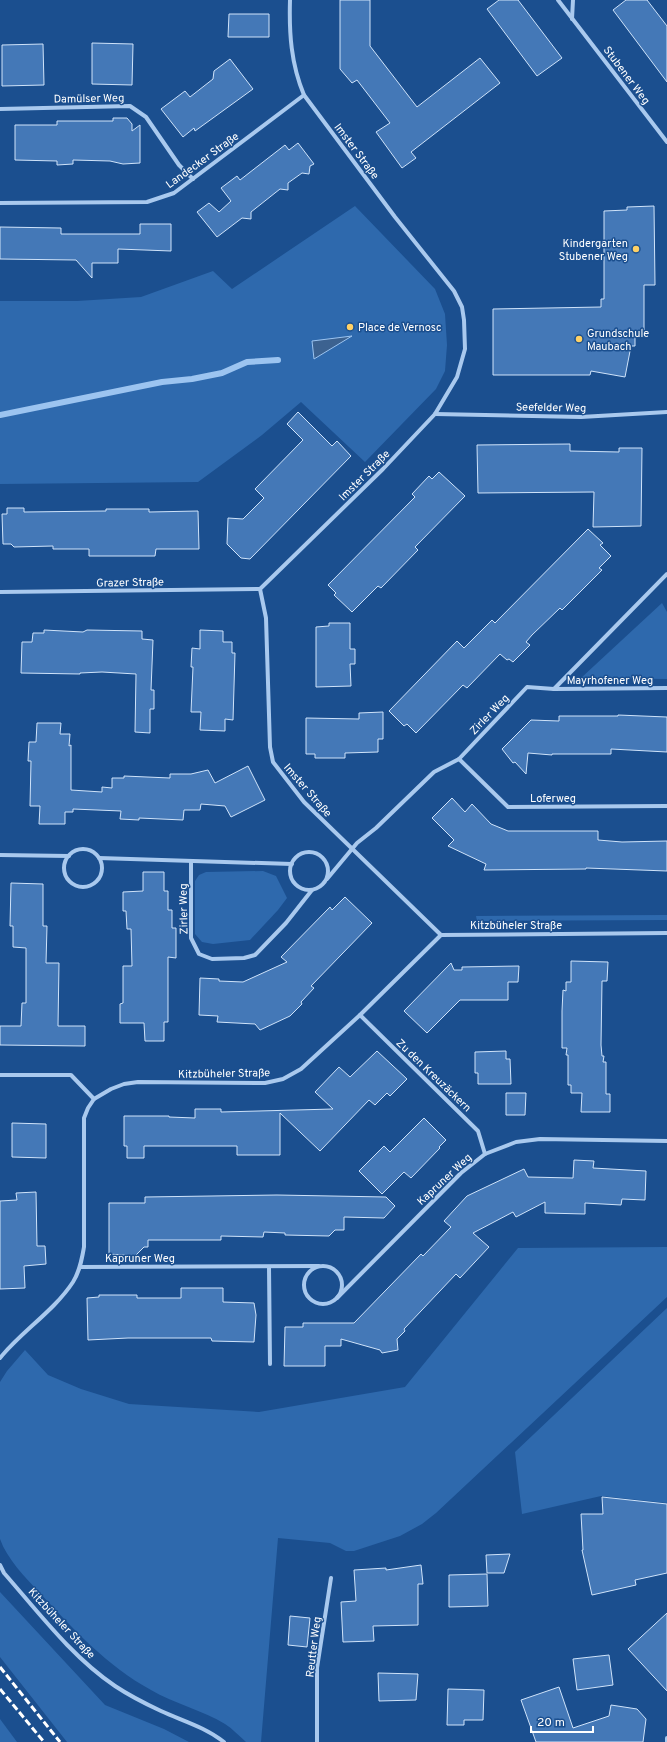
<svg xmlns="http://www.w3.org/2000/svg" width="667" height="1742" viewBox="0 0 667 1742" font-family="Overpass,sans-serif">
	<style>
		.green { fill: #2e69ad }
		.water { fill: #3c6290; stroke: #9cc4f0 }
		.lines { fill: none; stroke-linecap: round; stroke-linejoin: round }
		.stream { stroke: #9cc4f0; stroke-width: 6 }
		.building { fill: #4478b7; stroke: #cfe3fa }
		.minor { stroke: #a9c9ee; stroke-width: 4 }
		.rail { stroke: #fff; stroke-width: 3; stroke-dasharray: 7 3; stroke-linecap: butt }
		.poi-dot { fill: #ffd166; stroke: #1b4f8f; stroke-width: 1.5 }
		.labels { text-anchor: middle; stroke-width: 3; stroke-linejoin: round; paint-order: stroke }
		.street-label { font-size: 11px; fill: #fff; stroke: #1b4f8f }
		.poi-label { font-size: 11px; fill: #fff; stroke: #1b4f8f; text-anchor: start }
	</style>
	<rect width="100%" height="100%" fill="#1b4f8f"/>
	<g class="green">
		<path d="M355,206l80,83 10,25 2,31 -2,26 -9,18 -71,73 -64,-60 -39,33 -64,47 -198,2v-183h77l64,-4 72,-26 19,18z"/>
		<path d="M662,603l5,9v67l-86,-1z"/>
		<path d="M263,871l13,5 11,22 -9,12 -28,30 -37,4 -11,-2 -7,-8v-53l4,-6 7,-3z"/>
		<path d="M667,915v5l-190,1 -1,-5z"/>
		<path d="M667,1247v50l-231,216 -14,11 -22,12 -46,15h-8l-16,-8 -52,-5 -17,204h-15c-7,-6 -13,-13 -21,-18 -21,-13 -52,-21 -74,-34 -44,-24 -78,-61 -112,-98 -14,-15 -32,-33 -39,-53v-157l7,-11 18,-21 23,25 33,14 48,15 130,8 146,-25 113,-139z"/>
		<path d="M667,1308v195l-66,-7 -79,18 -7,-62z"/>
		<path d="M0,1592l105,113 59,24 25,13h-122l-67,-85z"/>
		<path d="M0,1719l17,23h-17z"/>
	</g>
	<path class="water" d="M352,336l-38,23 -2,-18z"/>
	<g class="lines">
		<path class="stream" d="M0,415l162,-33 30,-3 30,-6 25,-11 31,-2"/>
	</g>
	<g class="building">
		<path d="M340,0h30v46l47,61 63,-49 20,25 -89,69 5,6 -14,10 -26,-36 14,-9 -33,-43 -5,3 -12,-14z"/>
		<path d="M499,0h19l44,58 -25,18 -50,-67z"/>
		<path d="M626,0h21l20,26v56l-54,-72z"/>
		<path d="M229,14h40v23h-41z"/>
		<path d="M92,43l41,1 -1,41 -40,-1z"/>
		<path d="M43,44l1,41 -42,1v-41z"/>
		<path d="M230,59l23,30 -58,42 -1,-3 -11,9 -22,-28 24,-18 5,6 23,-18 1,-8z"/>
		<path d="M113,118h14l5,6v7l8,-6v38l-17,1 -13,-3 -37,-1v4l-16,1v-4l-42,-1v-35h42v-4h56z"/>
		<path d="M298,143l16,21 -4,2 -1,8 -7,-1 -14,10v7l-8,-1 -29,23v7l-9,-1 -25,19 -20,-25 12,-9 10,9 12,-11 -10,-13 16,-12 3,4 45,-35 4,5z"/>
		<path d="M654,206l1,79h-11v48h-9v13h-4l-6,31 -34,-6 -1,4h-97v-66l108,-2v-8h3v-88l23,-1v-3z"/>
		<path d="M140,224h31v27l-53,-2v14h-26v15l-16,-18 -76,-1v-32l61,1v6h79z"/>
		<path d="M298,412l34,34 5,-5 14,15 -101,103 -9,-1 -14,-14 1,-26 15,1 21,-21 -9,-9 48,-49 -16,-16z"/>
		<path d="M570,444v7l49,1v-4h23l-1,78 -48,1 1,-35 -116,1 -1,-48z"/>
		<path d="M439,472l26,24 -50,51 3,3 -37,38 -3,-2 -26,26 -18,-17 2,-2 -8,-8 87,-88 -3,-3 17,-18 3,3z"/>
		<path d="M7,508h17v4l82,-1v-2h43v3l49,-1 1,38h-43l-1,7h-66v-7h-36v-3l-39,1 -3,-3h-8l-1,-30h5z"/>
		<path d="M588,529l15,14 -3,2 11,11 -12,12 3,2 -40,40 -2,-2 -28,27 -6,7 4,3 -17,17 -4,-3 -2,1 -7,-6 -33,34 -4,-3 -47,48 -9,-9 -3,2 -15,-15 68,-70 7,7 28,-28 3,3z"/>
		<path d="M329,623h21v26h5v15h-5l1,22 -35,1v-60l13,-1z"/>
		<path d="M44,630l39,2 4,-2 55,1v8l11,1 -2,50h3v19h-4v24l-15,-1 1,-58 -34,-2 -22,1v1l-59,-1 1,-31h10l1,-9h11z"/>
		<path d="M200,630l23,1v11h9v11h3l-2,67 -8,-1v12l-25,-1 1,-18h-10l2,-45h-2l1,-19 8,1z"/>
		<path d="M383,712v27h-5v13l-33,1v5h-30v-4h-9v-36l53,1v-6z"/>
		<path d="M618,715l49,2v35l-56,-3v5h-59v1l-24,-2 -2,21 -11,-12 -2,1 -11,-14 29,-29 28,1v-5h59z"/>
		<path d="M37,723h24l-1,11h10l-1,12 2,-1v45l31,2v-5l10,1v-10h12v-2l46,2v-4h21l17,-4 7,13 33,-17 17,34 -34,17 -6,-11 -24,-2 -1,6h-16l-1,10 -44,-2v2l-19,-1 1,-8 -48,-2v3h-8v12h-26l1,-18h-10l1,-45h-3l1,-19h7z"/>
		<path d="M452,798l13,14 7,-8 19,20 17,7h90v9l24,2 45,-1v30l-81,-3v1l-102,1 2,-6 -38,-18 6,-6 -22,-22z"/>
		<path d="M143,872h21v19h4v19h4v18h4v30l-8,-1v65h-4v19h-19l-1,-18h-24v-19l3,-1v-37h9l-1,-37h-4l-1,-18h-3v-19l20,-1z"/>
		<path d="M11,883l32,1v42h4l-1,37h13l-1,63h27v20l-85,-1v-19h21l1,-23h4v-55l-13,-1v-21h-3z"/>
		<path d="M345,897l27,26 -61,63 3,2 -13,14 1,2 -12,12 -30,14 -5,-6 -38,-2 1,-6 -19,-1 1,-37 19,1v2l24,1 44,-20 -6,-5 49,-50 2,3z"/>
		<path d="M571,961l37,1 -1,19h-5l-1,64 1,11h2l-1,6h3v32h4v18h-29l1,-19h-11v-8h-3v-30h-2l1,-7h-5v-37l1,-21 3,1v-9h5z"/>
		<path d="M451,963l3,7h8v-3l57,-1 -1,16h-10v18h-48l-33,33 -23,-22z"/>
		<path d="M377,1051l30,28 -17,17 -3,-3 -12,12 -6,-5 -49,51 -40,-38v42h-43v-9h-93v12h-17v-12h-3v-30h45v1l26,1v-9h26v3l112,-3 -18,-17 24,-25 11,10z"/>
		<path d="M506,1051v8h4l1,25h-33v-11h-3v-21z"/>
		<path d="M506,1093h20l-1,22h-19z"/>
		<path d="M424,1118l22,22 -7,7 1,1 -29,30 -7,-6 -22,22 -23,-23 25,-25 6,6z"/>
		<path d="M12,1123l34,1v34l-34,-1z"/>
		<path d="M574,1160l20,1 -1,7 53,3 -1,29 -23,-1 -1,6 -36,-2v11l-40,-1v-11l-29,15 -3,-5 -40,21 16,14 -29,31 -4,-4 -52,55 1,2 -8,8 1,11 -16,3 -2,-3 -39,-11v7h-16v20h-41l1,-39h18v-4h51l67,-69 2,2 28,-29 -7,-6 23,-25 57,-27 4,8 45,1z"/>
		<path d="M36,1192l1,54h8l1,18 -22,2 1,22 -25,1v-88l17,-1 -1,-7z"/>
		<path d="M277,1195l109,2 9,9 -11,12 -40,-1v13h-9l-6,6 -44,-1v-2l-21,-1 -1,5 -42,-1v4h-73v7h-4l-9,9 -26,-2v-51h36v-6z"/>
		<path d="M181,1288h42v14l31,1 2,12 -2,27 -42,-1 -1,-3h-83l-40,2 -1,-42 12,-1v-2h38v3h44z"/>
		<path d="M602,1497l65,7v69l-32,7 1,5 -44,10 -10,-45h1l-2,-36h22z"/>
		<path d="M510,1554l-6,19h-17l-1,-18z"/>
		<path d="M421,1565l2,19h-5v41l-45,1 1,15 -31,1 -2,-40 15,-1 -2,-31 32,-2v2z"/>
		<path d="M487,1574l1,32 -39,1v-32z"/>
		<path d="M667,1613v78l-39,-42z"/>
		<path d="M290,1616l20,2 -3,29 -19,-2z"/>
		<path d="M609,1655l4,30 -36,5 -4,-31z"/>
		<path d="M378,1673l40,1 -2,26 -37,1z"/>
		<path d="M559,1687l14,41 36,-12 2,-11 26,4 9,10 -3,23h-107l-15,-42z"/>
		<path d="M448,1689l36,1 -1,30h-19v5h-17z"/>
	</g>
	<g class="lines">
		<g class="minor">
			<path d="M290,0c-1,33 1,64 14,95l91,122 59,74 8,16 2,13 1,29 -8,28 -22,37 -52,55 -123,120 6,29 4,129 3,15 31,40 137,133"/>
			<path d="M558,0l109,142"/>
			<path d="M572,19l1,-19"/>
			<path d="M0,109l130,-3 16,11 33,48 14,14"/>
			<path d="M0,203l147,-1 27,-9 130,-98"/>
			<path d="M435,414l146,3 86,-5"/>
			<path d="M0,592l260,-3"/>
			<path d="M554,689l113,-1"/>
			<path d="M459,759l49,48 159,-1"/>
			<circle cx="83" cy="868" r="19"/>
			<circle cx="309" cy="871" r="19"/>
			<path d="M0,855l69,1"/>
			<path d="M99,858l193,6"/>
			<path d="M191,862v76l8,16 13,5 32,-1 11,-3 31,-32 26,-33"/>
			<path d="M327,879l30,-36 19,-15 58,-56 25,-13 68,-72 27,2 113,-115"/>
			<path d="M360,1015l118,116 7,23"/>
			<path d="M0,1075h71l23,24"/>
			<circle cx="323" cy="1285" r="19"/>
			<path d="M80,1267l239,-1"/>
			<path d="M269,1267l1,97"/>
			<path d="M337,1298l124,-125 24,-19 31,-12 24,-3 127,2"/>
			<path d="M0,1358c22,-27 54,-47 73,-76 7,-11 9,-24 11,-35v-129l4,-10 6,-9 17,-10 13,-5 14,-2 127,1 18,-4 18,-10 59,-54 81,-80 226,-2"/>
			<path d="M0,1565l4,8c35,40 68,84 111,113 15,10 31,18 46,25 22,10 44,16 63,31"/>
			<path d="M317,1742v-74l14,-90"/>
			<path d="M667,1742v-4"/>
		</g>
		<g class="rail">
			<path d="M0,1667l60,75"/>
			<path d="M0,1689l44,53"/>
		</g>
	</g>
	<g class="poi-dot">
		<circle cx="636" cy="249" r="4"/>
		<circle cx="350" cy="327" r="4"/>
		<circle cx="579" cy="339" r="4"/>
	</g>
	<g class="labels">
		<g class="street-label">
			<text transform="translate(627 75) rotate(53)" y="4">Stubener Weg</text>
			<text transform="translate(89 98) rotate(-1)" y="4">Damülser Weg</text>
			<text transform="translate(357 151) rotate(53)" y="4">Imster Straße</text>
			<text transform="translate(202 160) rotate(-36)" y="4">Landecker Straße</text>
			<text transform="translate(551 407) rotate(1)" y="4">Seefelder Weg</text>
			<text transform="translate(364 475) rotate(-45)" y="4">Imster Straße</text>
			<text transform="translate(130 582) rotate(-1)" y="4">Grazer Straße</text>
			<text x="610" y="684">Mayrhofener Weg</text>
			<text transform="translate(489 714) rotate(-46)" y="4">Zirler Weg</text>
			<text transform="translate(308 790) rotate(49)" y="4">Imster Straße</text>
			<text x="553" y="802">Loferweg</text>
			<text transform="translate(183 909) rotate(-91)" y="4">Zirler Weg</text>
			<text x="516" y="929">Kitzbüheler Straße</text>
			<text transform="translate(224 1073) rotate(-1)" y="4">Kitzbüheler Straße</text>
			<text transform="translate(434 1075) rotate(44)" y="4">Zu den Kreuzäckern</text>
			<text transform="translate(444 1179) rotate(-43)" y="4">Kapruner Weg</text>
			<text x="140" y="1262">Kapruner Weg</text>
			<text transform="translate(62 1623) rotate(47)" y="4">Kitzbüheler Straße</text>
			<text transform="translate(313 1647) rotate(-83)" y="4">Reutter Weg</text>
		</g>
		<g class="poi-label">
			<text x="628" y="247" text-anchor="end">Kindergarten<tspan x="628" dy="13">Stubener Weg</tspan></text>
			<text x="358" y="331">Place de Vernosc</text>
			<text x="587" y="337">Grundschule<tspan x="587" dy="13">Maubach</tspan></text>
		</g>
	</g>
	<path d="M531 1726v6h62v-6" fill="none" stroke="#ffffff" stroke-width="2"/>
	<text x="537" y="1726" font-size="12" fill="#ffffff" stroke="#1b4f8f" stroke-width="3" paint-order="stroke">20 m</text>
</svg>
